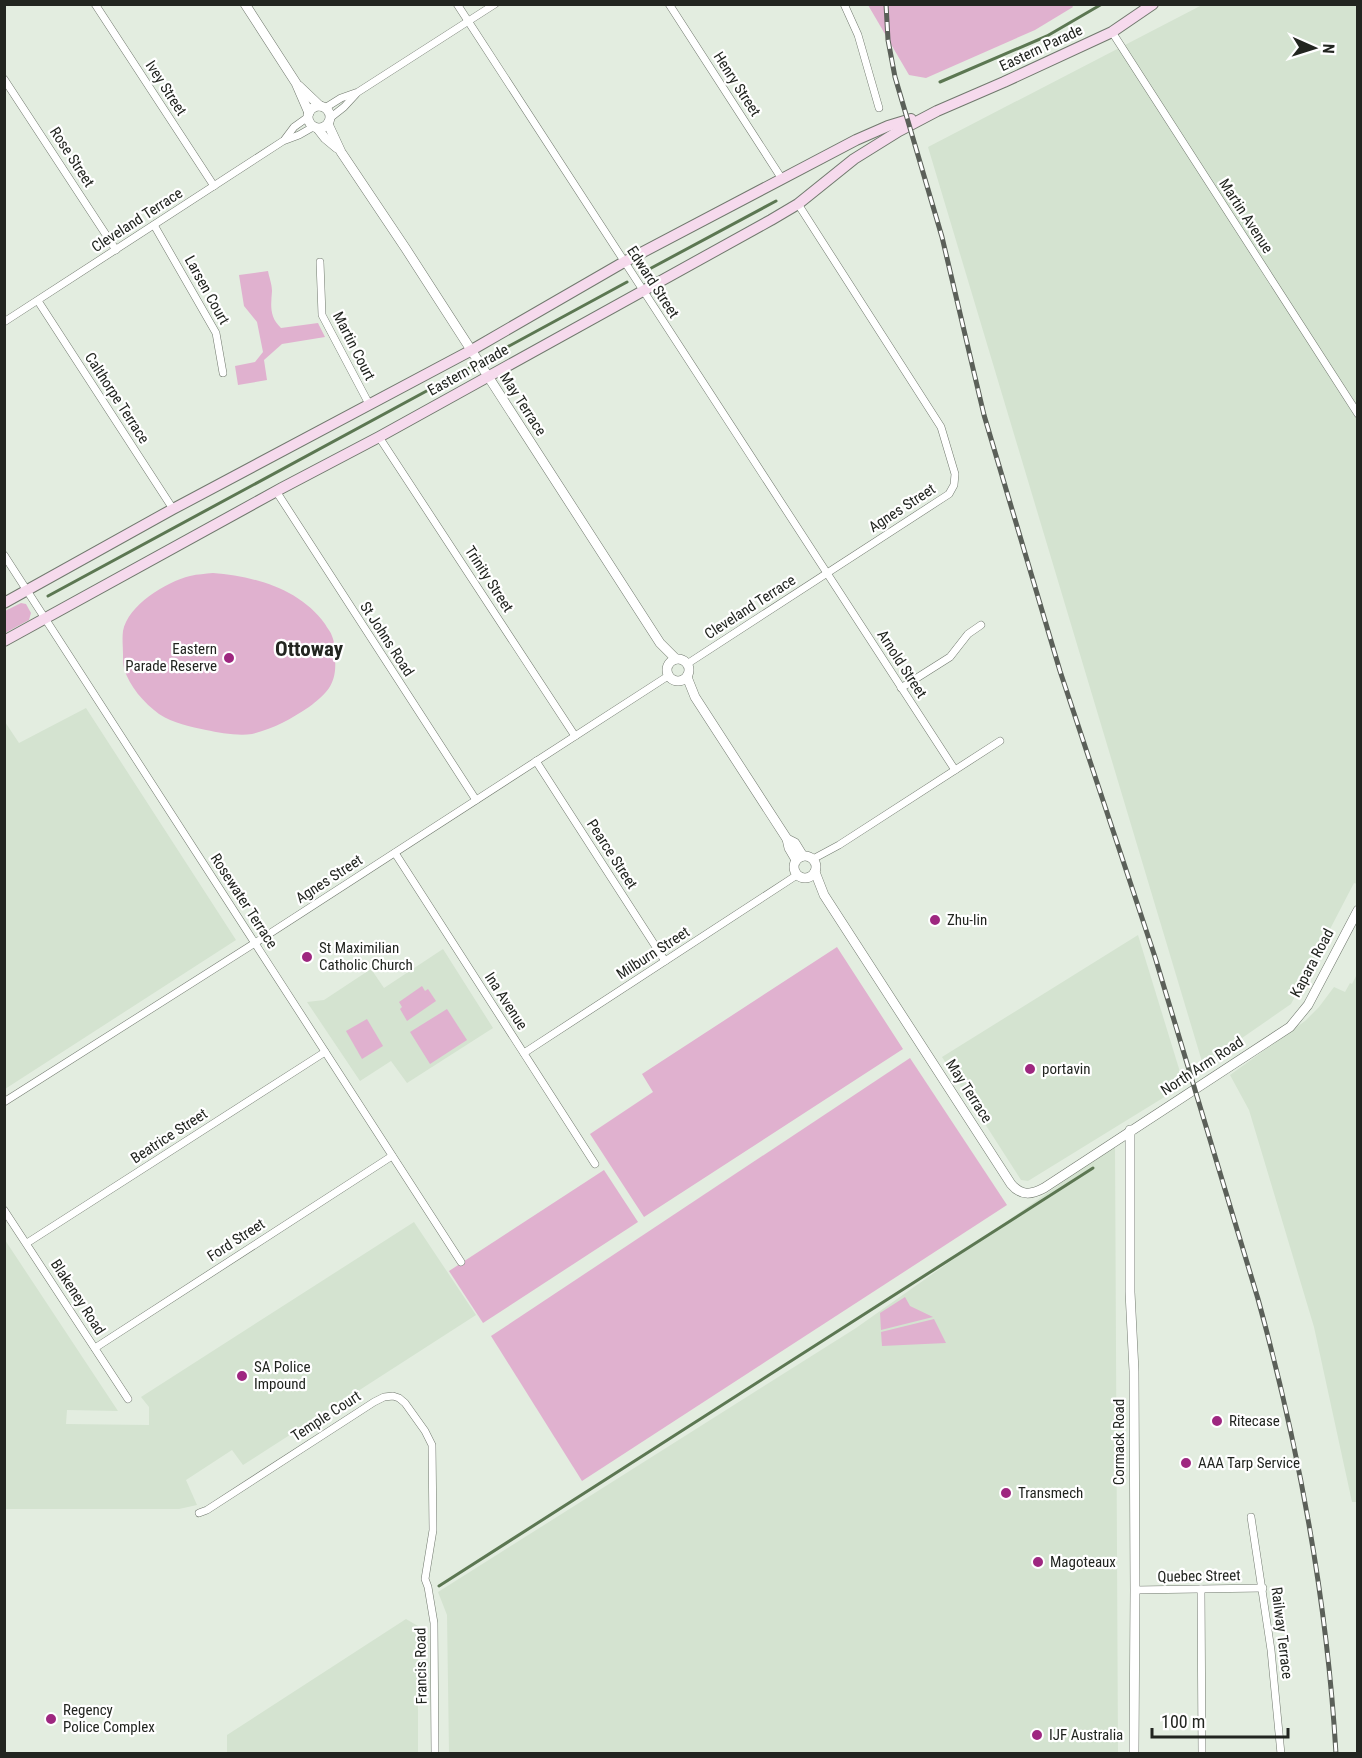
<svg xmlns="http://www.w3.org/2000/svg" width="1362" height="1758" viewBox="0 0 1362 1758" font-family="'Roboto Condensed',sans-serif">
	<style>
		.built { fill: #d4e3d0 }
		.green { fill: #e0b1cf }
		.lines { fill: none; stroke-linecap: round; stroke-linejoin: round }
		.stream { stroke: #5c7752; stroke-width: 3 }
		.minor-casing { stroke: #71796e; stroke-width: 8 }
		.tertiary-casing { stroke: #71796e; stroke-width: 10 }
		.secondary-casing { stroke: #71796e; stroke-width: 12 }
		.minor { stroke: #fff; stroke-width: 7 }
		.tertiary { stroke: #fff; stroke-width: 9 }
		.secondary { stroke: #f6daed; stroke-width: 10 }
		.rail-casing { stroke: #5b6059; stroke-width: 5 }
		.rail { stroke: #fff; stroke-width: 3; stroke-dasharray: 9; stroke-linecap: butt }
		.poi-dot { fill: #9e2780; stroke: #fff; stroke-width: 2 }
		.labels { text-anchor: middle; stroke-width: 4.5; stroke-linejoin: round; paint-order: stroke }
		.street-label { font-size: 15px; fill: #222520; stroke: #fff }
		.poi-label { font-size: 15px; fill: #222520; stroke: #fff; text-anchor: start }
		.district-label { font-size: 21px; font-weight: bold; fill: #222520; stroke: #fff }
	</style>
	<rect width="100%" height="100%" fill="#e3ede0"/>
	<g class="built">
		<path d="M1202,5h155v879l-3,-1 -63,121 -88,61 -275,-918z"/>
		<path d="M86,708l150,232 -231,149v-367l14,21z"/>
		<path d="M1138,935l46,150 -156,96 -7,-1 -79,-123z"/>
		<path d="M443,949l50,79 -86,55 -16,-22 -31,20 -53,-79 17,-2 47,-31 13,19z"/>
		<path d="M1357,974v528h-5l-38,-175 -65,-217 -19,-35 75,-54 14,-14 15,-20 11,5 5,-9 2,1z"/>
		<path d="M1115,1145l3,608h-669l-2,-138 -9,-23 418,-264z"/>
		<path d="M414,1222l62,93 -233,150 -11,-15 -46,30 11,25 -18,4h-174v-269l113,171 -51,-1 -1,14 83,1v-18l-8,-10z"/>
		<path d="M406,1619l12,7v127h-193l2,-1v-17z"/>
	</g>
	<g class="green">
		<path d="M1071,4l2,3 -38,23 -109,48 -17,-3 -41,-70z"/>
		<path d="M268,271c1,6 4,13 4,20 -1,14 -3,26 9,37l37,-5 7,14 -43,7 -18,16 3,20 -29,5 -3,-19 20,-4 8,-10 -6,-30 -13,-16 -5,-31z"/>
		<path d="M213,573c41,3 87,16 112,51 2,4 6,8 7,12 3,7 3,15 3,22 2,25 -7,35 -26,49 -18,12 -36,22 -57,27 -14,2 -32,-1 -46,-4 -15,-3 -33,-7 -47,-16 -15,-11 -30,-28 -35,-46 -1,-4 -1,-10 -1,-14 0,-7 -1,-15 0,-23 5,-26 43,-49 67,-55 8,-2 15,-2 23,-3z"/>
		<path d="M21,603l5,1 5,9 -2,7 -24,13v-22z"/>
		<path d="M837,947l66,102 -259,168 -54,-83 63,-42 -11,-18z"/>
		<path d="M422,986l3,5 3,-2 8,12 -29,20 -7,-12 2,-2 -3,-5z"/>
		<path d="M447,1009l20,31 -37,24 -20,-32z"/>
		<path d="M367,1019l16,27 -21,13 -16,-28z"/>
		<path d="M910,1058l97,147 -425,276 -91,-145z"/>
		<path d="M604,1170l34,52 -155,101 -34,-52z"/>
		<path d="M905,1297l5,9 23,11 -52,13 -1,-17z"/>
		<path d="M934,1319l12,24 -64,3 -1,-14z"/>
	</g>
	<g class="lines">
		<g class="stream">
			<path d="M940,82l107,-46 55,-32"/>
			<path d="M642,273l134,-72"/>
			<path d="M487,358l140,-76"/>
			<path d="M48,596l421,-228"/>
			<path d="M439,1586l654,-418"/>
		</g>
		<g class="minor-casing">
			<g id="minor">
				<path d="M95,4l119,182"/>
				<path d="M457,4l498,766"/>
				<path d="M669,4l113,175"/>
				<path d="M844,4l14,31 21,73"/>
				<path d="M1112,32l246,382"/>
				<path d="M4,79l112,171"/>
				<path d="M325,108l16,-10 17,-6 137,-88"/>
				<path d="M330,118l14,-11 12,-13"/>
				<path d="M285,139l9,-12 14,-10"/>
				<path d="M154,225l62,108 7,40"/>
				<path d="M320,262l2,53 47,89"/>
				<path d="M38,301l135,208"/>
				<path d="M4,322l279,-181 16,-6 14,-8"/>
				<path d="M379,437l196,299"/>
				<path d="M276,491l200,309"/>
				<path d="M4,555l457,707"/>
				<path d="M687,664l262,-170 5,-9 1,-11 -14,-47 -143,-223"/>
				<path d="M901,688l49,-31 18,-23 13,-9"/>
				<path d="M536,761l129,200"/>
				<path d="M395,853l200,311"/>
				<path d="M813,859l26,-14 161,-104"/>
				<path d="M524,1053l273,-178"/>
				<path d="M4,1102l251,-159 413,-267"/>
				<path d="M4,1210l124,189"/>
				<path d="M27,1243l298,-191"/>
				<path d="M95,1348l297,-192"/>
				<path d="M199,1513l8,-3 167,-108 10,-5 9,-1 6,2 6,5 20,28 7,14 1,85 -8,49 3,8 6,36 1,131"/>
				<path d="M1251,1517l20,133 10,104"/>
				<path d="M1201,1589l1,165"/>
				<path d="M1135,1590l128,-2"/>
			</g>
		</g>
		<g class="tertiary-casing">
			<g id="tertiary">
				<path d="M245,4l51,79 13,30"/>
				<path d="M299,86l21,20"/>
				<circle cx="319" cy="117" r="11"/>
				<path d="M328,124l13,28 65,97 254,394 16,16"/>
				<path d="M318,129l7,9 12,10"/>
				<circle cx="678" cy="670" r="11"/>
				<path d="M687,677l8,20 92,142 2,9 7,12"/>
				<path d="M787,839l8,4 8,13"/>
				<circle cx="805" cy="867" r="11"/>
				<path d="M815,872l9,23 187,289c10,12 20,11 33,4l246,-161 18,-22 50,-95"/>
				<path d="M1130,1130v162l4,79 1,219 -1,164"/>
			</g>
		</g>
		<g class="secondary-casing">
			<g id="secondary">
				<path d="M4,603l169,-94 297,-158 154,-89 232,-122 32,-14 23,-7"/>
				<path d="M4,641l278,-153 97,-51 392,-217 27,-16 56,-45 45,-28 38,-20 67,-29 108,-50 41,-28"/>
			</g>
		</g>
		<use href="#minor" class="minor"/>
		<use href="#tertiary" class="tertiary"/>
		<use href="#secondary" class="secondary"/>
		<g class="rail-casing">
			<path id="rail" d="M886,4l2,36 7,37 47,160 42,178 76,256 95,286 103,342c41,149 69,300 78,455"/>
		</g>
		<use href="#rail" class="rail"/>
	</g>
	<g class="poi-dot">
		<circle cx="229" cy="658" r="6"/>
		<circle cx="935" cy="920" r="6"/>
		<circle cx="307" cy="957" r="6"/>
		<circle cx="1030" cy="1069" r="6"/>
		<circle cx="242" cy="1376" r="6"/>
		<circle cx="1217" cy="1421" r="6"/>
		<circle cx="1186" cy="1463" r="6"/>
		<circle cx="1006" cy="1493" r="6"/>
		<circle cx="1038" cy="1562" r="6"/>
		<circle cx="51" cy="1719" r="6"/>
		<circle cx="1037" cy="1735" r="6"/>
	</g>
	<g class="labels">
		<g class="street-label">
			<text transform="translate(1041 48) rotate(-25)" y="5">Eastern Parade</text>
			<text transform="translate(737 84) rotate(57)" y="5">Henry Street</text>
			<text transform="translate(166 88) rotate(57)" y="5">Ivey Street</text>
			<text transform="translate(72 157) rotate(57)" y="5">Rose Street</text>
			<text transform="translate(1246 216) rotate(57)" y="5">Martin Avenue</text>
			<text transform="translate(137 220) rotate(-33)" y="5">Cleveland Terrace</text>
			<text transform="translate(653 282) rotate(57)" y="5">Edward Street</text>
			<text transform="translate(207 290) rotate(61)" y="5">Larsen Court</text>
			<text transform="translate(354 346) rotate(63)" y="5">Martin Court</text>
			<text transform="translate(468 370) rotate(-29)" y="5">Eastern Parade</text>
			<text transform="translate(117 398) rotate(57)" y="5">Calthorpe Terrace</text>
			<text transform="translate(523 404) rotate(57)" y="5">May Terrace</text>
			<text transform="translate(902 508) rotate(-33)" y="5">Agnes Street</text>
			<text transform="translate(489 579) rotate(57)" y="5">Trinity Street</text>
			<text transform="translate(750 607) rotate(-33)" y="5">Cleveland Terrace</text>
			<text transform="translate(387 639) rotate(57)" y="5">St Johns Road</text>
			<text transform="translate(902 664) rotate(57)" y="5">Arnold Street</text>
			<text transform="translate(612 854) rotate(57)" y="5">Pearce Street</text>
			<text transform="translate(329 879) rotate(-33)" y="5">Agnes Street</text>
			<text transform="translate(244 901) rotate(57)" y="5">Rosewater Terrace</text>
			<text transform="translate(653 953) rotate(-33)" y="5">Milburn Street</text>
			<text transform="translate(1312 963) rotate(-62)" y="5">Kapara Road</text>
			<text transform="translate(506 1001) rotate(57)" y="5">Ina Avenue</text>
			<text transform="translate(1202 1066) rotate(-33)" y="5">North Arm Road</text>
			<text transform="translate(969 1091) rotate(57)" y="5">May Terrace</text>
			<text transform="translate(169 1136) rotate(-33)" y="5">Beatrice Street</text>
			<text transform="translate(236 1240) rotate(-33)" y="5">Ford Street</text>
			<text transform="translate(78 1297) rotate(57)" y="5">Blakeney Road</text>
			<text transform="translate(326 1416) rotate(-33)" y="5">Temple Court</text>
			<text transform="translate(1119 1442) rotate(-90)" y="5">Cormack Road</text>
			<text transform="translate(1199 1576) rotate(-1)" y="5">Quebec Street</text>
			<text transform="translate(1282 1633) rotate(83)" y="5">Railway Terrace</text>
			<text transform="translate(421 1666) rotate(-91)" y="5">Francis Road</text>
		</g>
		<g class="poi-label">
			<text x="217" y="654" text-anchor="end">Eastern<tspan x="217" dy="17">Parade Reserve</tspan></text>
			<text x="947" y="925">Zhu-lin</text>
			<text x="319" y="953">St Maximilian<tspan x="319" dy="17">Catholic Church</tspan></text>
			<text x="1042" y="1074">portavin</text>
			<text x="254" y="1372">SA Police<tspan x="254" dy="17">Impound</tspan></text>
			<text x="1229" y="1426">Ritecase</text>
			<text x="1198" y="1468">AAA Tarp Service</text>
			<text x="1018" y="1498">Transmech</text>
			<text x="1050" y="1567">Magoteaux</text>
			<text x="63" y="1715">Regency<tspan x="63" dy="17">Police Complex</tspan></text>
			<text x="1049" y="1740">IJF Australia</text>
		</g>
		<g class="district-label">
			<text x="309" y="656">Ottoway</text>
		</g>
	</g>
	<rect width="1362" height="1758" fill="none" stroke="#222520" stroke-width="12"/>
	<g transform="translate(1314 48) rotate(93)" stroke="#ffffff" stroke-width="4.5" paint-order="stroke">
	<path d="M0-4.5L10 22L0 15L-10 22Z" fill="#222520"/>
	<text y="-9" font-size="16" font-weight="bold" text-anchor="middle" fill="#222520">N</text>
	</g>
	<path d="M1152 1728v9h136v-9" fill="none" stroke="#222520" stroke-width="3"/>
	<text x="1161" y="1728" font-size="18" fill="#222520" stroke="#ffffff" stroke-width="4.5" paint-order="stroke">100 m</text>
</svg>
